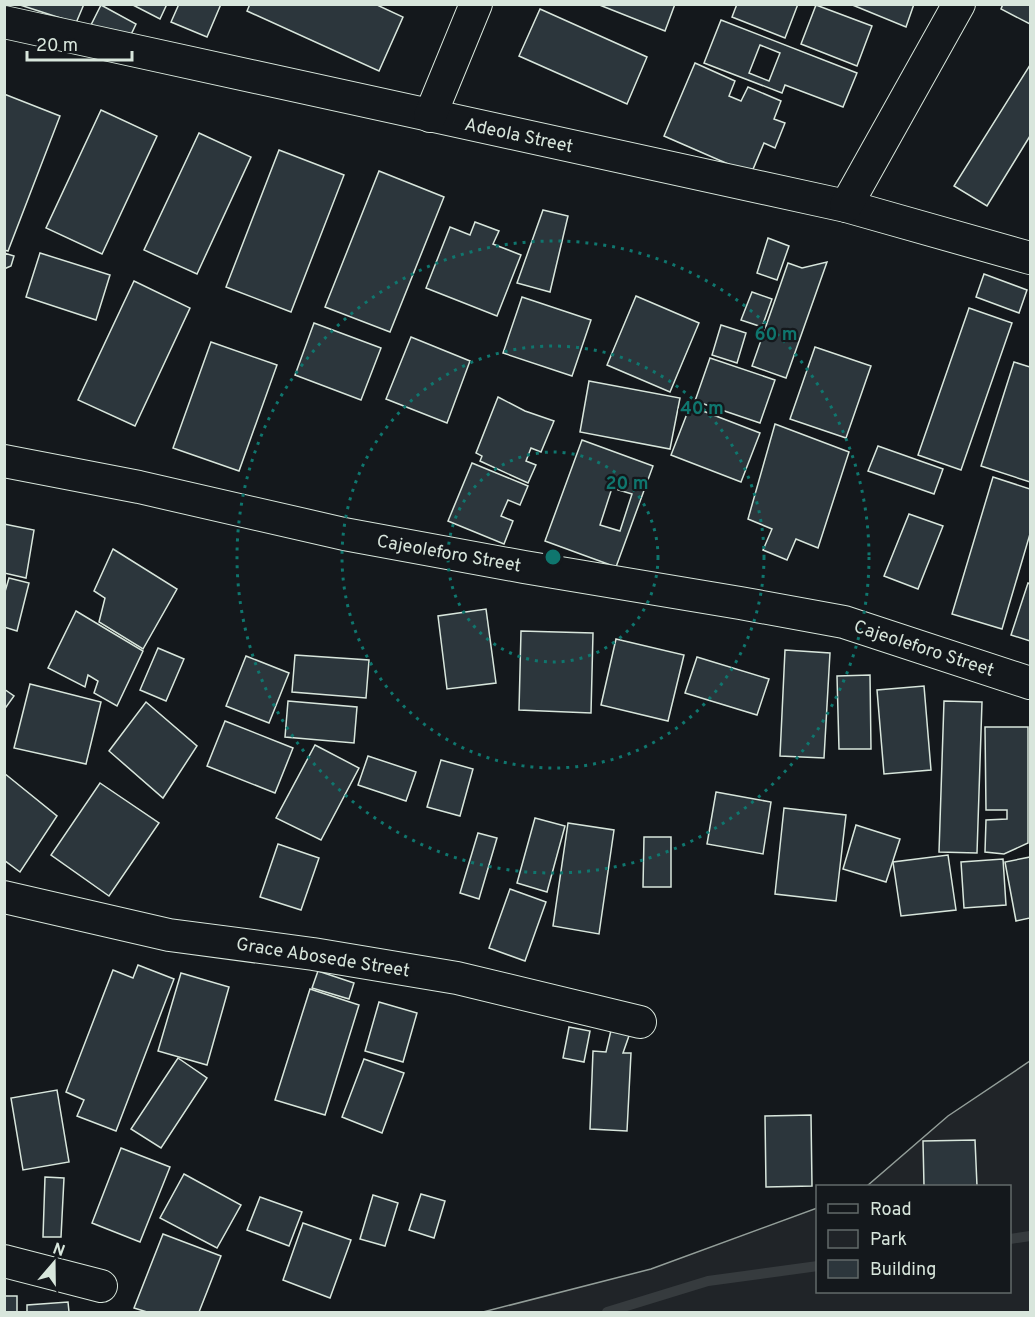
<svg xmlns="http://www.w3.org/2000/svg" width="1035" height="1317" viewBox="0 0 1035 1317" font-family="Overpass,sans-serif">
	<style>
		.green { fill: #202428; stroke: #939e99; stroke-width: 1.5 }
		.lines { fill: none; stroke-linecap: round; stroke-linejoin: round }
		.stream { stroke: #363b3e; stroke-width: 10 }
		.building { fill: #2c363c; stroke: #d8e6dc; stroke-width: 1.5; fill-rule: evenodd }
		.minor-casing { stroke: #d8e6dc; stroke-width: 34 }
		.minor { stroke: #14181c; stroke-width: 32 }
		.ring { fill: none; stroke: #0f766e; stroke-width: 3; stroke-dasharray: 3 6 }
		.labels { text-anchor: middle; stroke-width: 4.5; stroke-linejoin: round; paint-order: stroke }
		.street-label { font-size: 18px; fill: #d8e6dc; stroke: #14181c }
		.centre { fill: #0f766e; stroke: #14181c; stroke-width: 3 }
		.ring-label { font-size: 18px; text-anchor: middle; font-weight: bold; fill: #0f766e; stroke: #14181c; stroke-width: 4.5; stroke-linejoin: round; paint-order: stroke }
	</style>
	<rect width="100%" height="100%" fill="#14181c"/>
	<path class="green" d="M1030,1061v251h-547l168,-43 166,-61 1,84h192v-106h-143l81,-70z"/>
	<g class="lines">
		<g class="stream">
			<path d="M1010,1239l20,-3"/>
			<path d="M607,1312l101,-31 110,-15"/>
		</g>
	</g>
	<g class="building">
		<path d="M17,4h67l-8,19z"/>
		<path d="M131,4h36l-7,15z"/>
		<path d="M179,4h42l-14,33 -36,-15z"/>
		<path d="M250,4h125l28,13 -24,54 -132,-60z"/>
		<path d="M597,4h78l-10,27z"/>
		<path d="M737,4h61l-13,34 -53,-21z"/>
		<path d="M850,4h64l-8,23z"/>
		<path d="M1003,4h27v20l-29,-15z"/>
		<path d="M101,5l35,19 -9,19 -37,-16z"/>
		<path d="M816,5l56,21 -15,40 -56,-22z"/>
		<path d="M540,9l107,48 -20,47 -108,-48z"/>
		<path d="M721,20l136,53 -14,34 -58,-22 -3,8 -78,-30zM760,45l20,8 -11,28 -20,-8z"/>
		<path d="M695,63l40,18 -6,15 12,5 7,-14 33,14 -7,18 11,4 -10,25 -11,-5 -13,31 -87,-38z"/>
		<path d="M1030,65v71l-43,70 -33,-20z"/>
		<path d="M4,94l56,22 -52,135 -4,-1z"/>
		<path d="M101,110l56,26 -55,118 -56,-26z"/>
		<path d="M199,133l52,24 -54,117 -53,-24z"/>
		<path d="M279,150l65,25 -53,137 -65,-25z"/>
		<path d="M379,171l65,26 -54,135 -65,-25z"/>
		<path d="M543,210l25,6 -18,76 -33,-9z"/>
		<path d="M475,222l24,9 -6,13 28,11 -24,61 -71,-28 24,-61 20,8z"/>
		<path d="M768,238l21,8 -12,34 -20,-7z"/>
		<path d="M4,253l10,3 -3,10 -7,3z"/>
		<path d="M40,253l70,22 -14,45 -70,-23z"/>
		<path d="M827,262l-41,116 -34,-12 36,-103 14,5z"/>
		<path d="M984,274l43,16 -8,23 -43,-16z"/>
		<path d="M134,281l56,27 -55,118 -57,-26z"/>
		<path d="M752,292l20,7 -10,28 -21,-7z"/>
		<path d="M636,296l63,27 -29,69 -63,-27z"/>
		<path d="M522,297l69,23 -19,56 -69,-23z"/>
		<path d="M969,308l43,15 -51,147 -43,-15z"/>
		<path d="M314,323l67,25 -20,52 -66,-25z"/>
		<path d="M721,325l25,8 -9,30 -25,-8z"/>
		<path d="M411,337l59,24 -23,62 -61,-24z"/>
		<path d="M211,342l66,23 -38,106 -66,-23z"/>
		<path d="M815,347l56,19 -25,72 -56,-19z"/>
		<path d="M710,358l65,22 -15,43 -65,-22z"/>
		<path d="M1014,362l16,5v115l-49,-16z"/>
		<path d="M589,381l91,17 -10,51 -90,-17z"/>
		<path d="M498,397l27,14 29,10 -13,31 -10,-4 -5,13 10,4 -8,18 -48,-22 2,-5 -6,-3z"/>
		<path d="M690,406l70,27 -19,49 -70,-27z"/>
		<path d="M775,424l74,28 -31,96 -22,-9 -9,21 -24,-10 9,-21 -24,-10z"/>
		<path d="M582,440l71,26 -37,101 -71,-26zM612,488l20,6 -12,37 -20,-6z"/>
		<path d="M878,446l65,23 -9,25 -66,-23z"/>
		<path d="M472,463l56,23 -8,19 -12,-5 -7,16 12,5 -9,23 -56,-23z"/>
		<path d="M993,477l37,12v45l-28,95 -50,-15z"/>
		<path d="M909,514l34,12 -25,63 -34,-13z"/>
		<path d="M4,524l30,6 -8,48 -22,-5z"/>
		<path d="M113,549l64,40 -34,60 -44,-27 6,-24 -11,-7z"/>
		<path d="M9,578l20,5 -12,48 -13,-4v-32z"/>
		<path d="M1028,583l2,1v57l-19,-6z"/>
		<path d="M486,609l10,74 -49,6 -9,-73z"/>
		<path d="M76,611l67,40 -26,55 -23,-13 4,-12 -10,-6 -3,12 -37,-19z"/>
		<path d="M521,631l72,2 -2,80 -72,-3z"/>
		<path d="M616,639l68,16 -16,66 -67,-16z"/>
		<path d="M158,648l26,11 -18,42 -26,-11z"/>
		<path d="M785,650l45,3 -6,105 -44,-2z"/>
		<path d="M295,655l74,5 -3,38 -74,-6z"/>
		<path d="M246,656l43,17 -20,50 -43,-17z"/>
		<path d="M697,657l72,22 -12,36 -72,-22z"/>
		<path d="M870,675l1,74h-32l-2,-73z"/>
		<path d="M30,684l71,18 -15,62 -72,-16z"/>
		<path d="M924,686l7,84 -47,4 -7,-84z"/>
		<path d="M4,689l10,7 -10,14z"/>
		<path d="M288,701l69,6 -3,36 -69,-6z"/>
		<path d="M944,701l38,1 -5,151 -38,-1z"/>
		<path d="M146,702l51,44 -34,52 -54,-47z"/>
		<path d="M225,721l68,27 -18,45 -68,-27z"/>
		<path d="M985,727h43v116l-24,11 -19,-2 1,-32 21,-1v-9h-21z"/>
		<path d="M315,745l44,23 -38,72 -45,-22z"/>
		<path d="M368,756l48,16 -10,29 -48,-16z"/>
		<path d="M441,760l32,9 -13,47 -33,-9z"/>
		<path d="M4,773l53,43 -37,56 -16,-12z"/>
		<path d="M100,783l59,40 -50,73 -58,-41z"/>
		<path d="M716,792l55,10 -8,52 -56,-10z"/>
		<path d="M784,808l62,7 -10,86 -61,-7z"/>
		<path d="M535,818l30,8 -18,66 -30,-9z"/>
		<path d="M568,823l46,7 -15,104 -46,-8z"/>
		<path d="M856,825l44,14 -14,43 -43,-13z"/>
		<path d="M478,833l19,5 -18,61 -19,-6z"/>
		<path d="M644,837h27v50h-28z"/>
		<path d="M278,844l41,14 -18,52 -41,-13z"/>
		<path d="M948,855l8,55 -55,6 -8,-54z"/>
		<path d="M1030,857v61l-14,3 -11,-59z"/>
		<path d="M1003,859l3,46 -42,3 -3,-46z"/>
		<path d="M510,889l36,13 -21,59 -36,-13z"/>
		<path d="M138,965l36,14 -58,152 -39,-15 7,-16 -18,-8 47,-122 20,8z"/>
		<path d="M318,971l36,12 -5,16 -37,-11z"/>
		<path d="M181,973l48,14 -22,78 -49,-14z"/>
		<path d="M310,989l49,16 -34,110 -50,-15z"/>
		<path d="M379,1002l38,11 -14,49 -38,-11z"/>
		<path d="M612,1026l19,4 -8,23h8l-4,78 -37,-2 3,-78 13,1z"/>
		<path d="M569,1027l21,4 -6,31 -21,-4z"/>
		<path d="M178,1058l29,20 -46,70 -30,-19z"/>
		<path d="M364,1059l40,14 -22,60 -40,-16z"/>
		<path d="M57,1090l12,72 -46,8 -12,-72z"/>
		<path d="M811,1115l1,71 -46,1 -1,-71z"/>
		<path d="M975,1140l2,46h-53l-1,-45z"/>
		<path d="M121,1148l49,19 -30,75 -48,-19z"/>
		<path d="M184,1174l57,31 -24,43 -57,-30z"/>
		<path d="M45,1177l19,1 -3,59h-18z"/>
		<path d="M421,1194l24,7 -11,37 -25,-8z"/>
		<path d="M373,1195l25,8 -13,43 -25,-7z"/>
		<path d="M260,1197l42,15 -13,34 -42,-16z"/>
		<path d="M303,1223l48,17 -21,58 -47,-18z"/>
		<path d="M163,1234l58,22 -22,56h-52l-13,-4z"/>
		<rect x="4" y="1296" width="13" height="16"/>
		<path d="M68,1302l1,10h-42v-7z"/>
	</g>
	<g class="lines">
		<g class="minor-casing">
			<g id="minor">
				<path d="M4,22l842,184 184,52"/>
				<path d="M430,116l46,-112"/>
				<path d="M846,206l113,-202"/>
				<path d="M4,461l135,26 205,47 180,33 216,36 104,19 186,61"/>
				<path d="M4,897l165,38 144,19 144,24 183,44"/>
				<path d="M4,1261l97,25"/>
			</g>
		</g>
		<use href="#minor" class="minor"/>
	</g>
	<g class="ring">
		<circle cx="553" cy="557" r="105"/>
		<circle cx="553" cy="557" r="211"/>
		<circle cx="553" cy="557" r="316"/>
	</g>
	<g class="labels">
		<g class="street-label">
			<text transform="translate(519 135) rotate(12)" y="6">Adeola Street</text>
			<text transform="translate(449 553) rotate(10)" y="6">Cajeoleforo Street</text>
			<text transform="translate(924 648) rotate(18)" y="6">Cajeoleforo Street</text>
			<text transform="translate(323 957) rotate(9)" y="6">Grace Abosede Street</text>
		</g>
	</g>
	<circle cx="553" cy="557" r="9" class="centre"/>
	<g class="ring-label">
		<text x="776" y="340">60 m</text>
		<text x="702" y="414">40 m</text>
		<text x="627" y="489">20 m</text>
	</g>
	<rect width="1035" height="1317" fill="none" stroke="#d8e6dc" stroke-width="12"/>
	<rect x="816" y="1185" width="195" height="108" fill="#14181c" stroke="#626a69" stroke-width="1.5"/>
	<rect x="828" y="1204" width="30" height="9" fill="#14181c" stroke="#626a69" stroke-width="1.5"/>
	<text x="870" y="1215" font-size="18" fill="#d8e6dc">Road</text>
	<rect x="828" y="1230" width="30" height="18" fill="#202428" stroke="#626a69" stroke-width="1.5"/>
	<text x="870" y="1245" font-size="18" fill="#d8e6dc">Park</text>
	<rect x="828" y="1260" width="30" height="18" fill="#2c363c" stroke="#626a69" stroke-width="1.5"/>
	<text x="870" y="1275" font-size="18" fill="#d8e6dc">Building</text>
	<g transform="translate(54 1263) rotate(20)" stroke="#14181c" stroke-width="4.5" paint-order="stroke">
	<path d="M0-4.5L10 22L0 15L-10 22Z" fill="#d8e6dc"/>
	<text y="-9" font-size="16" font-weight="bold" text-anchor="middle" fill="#d8e6dc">N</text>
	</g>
	<path d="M27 51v9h105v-9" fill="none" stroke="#d8e6dc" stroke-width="3"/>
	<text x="36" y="51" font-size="18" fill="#d8e6dc" stroke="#14181c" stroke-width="4.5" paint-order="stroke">20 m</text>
</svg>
